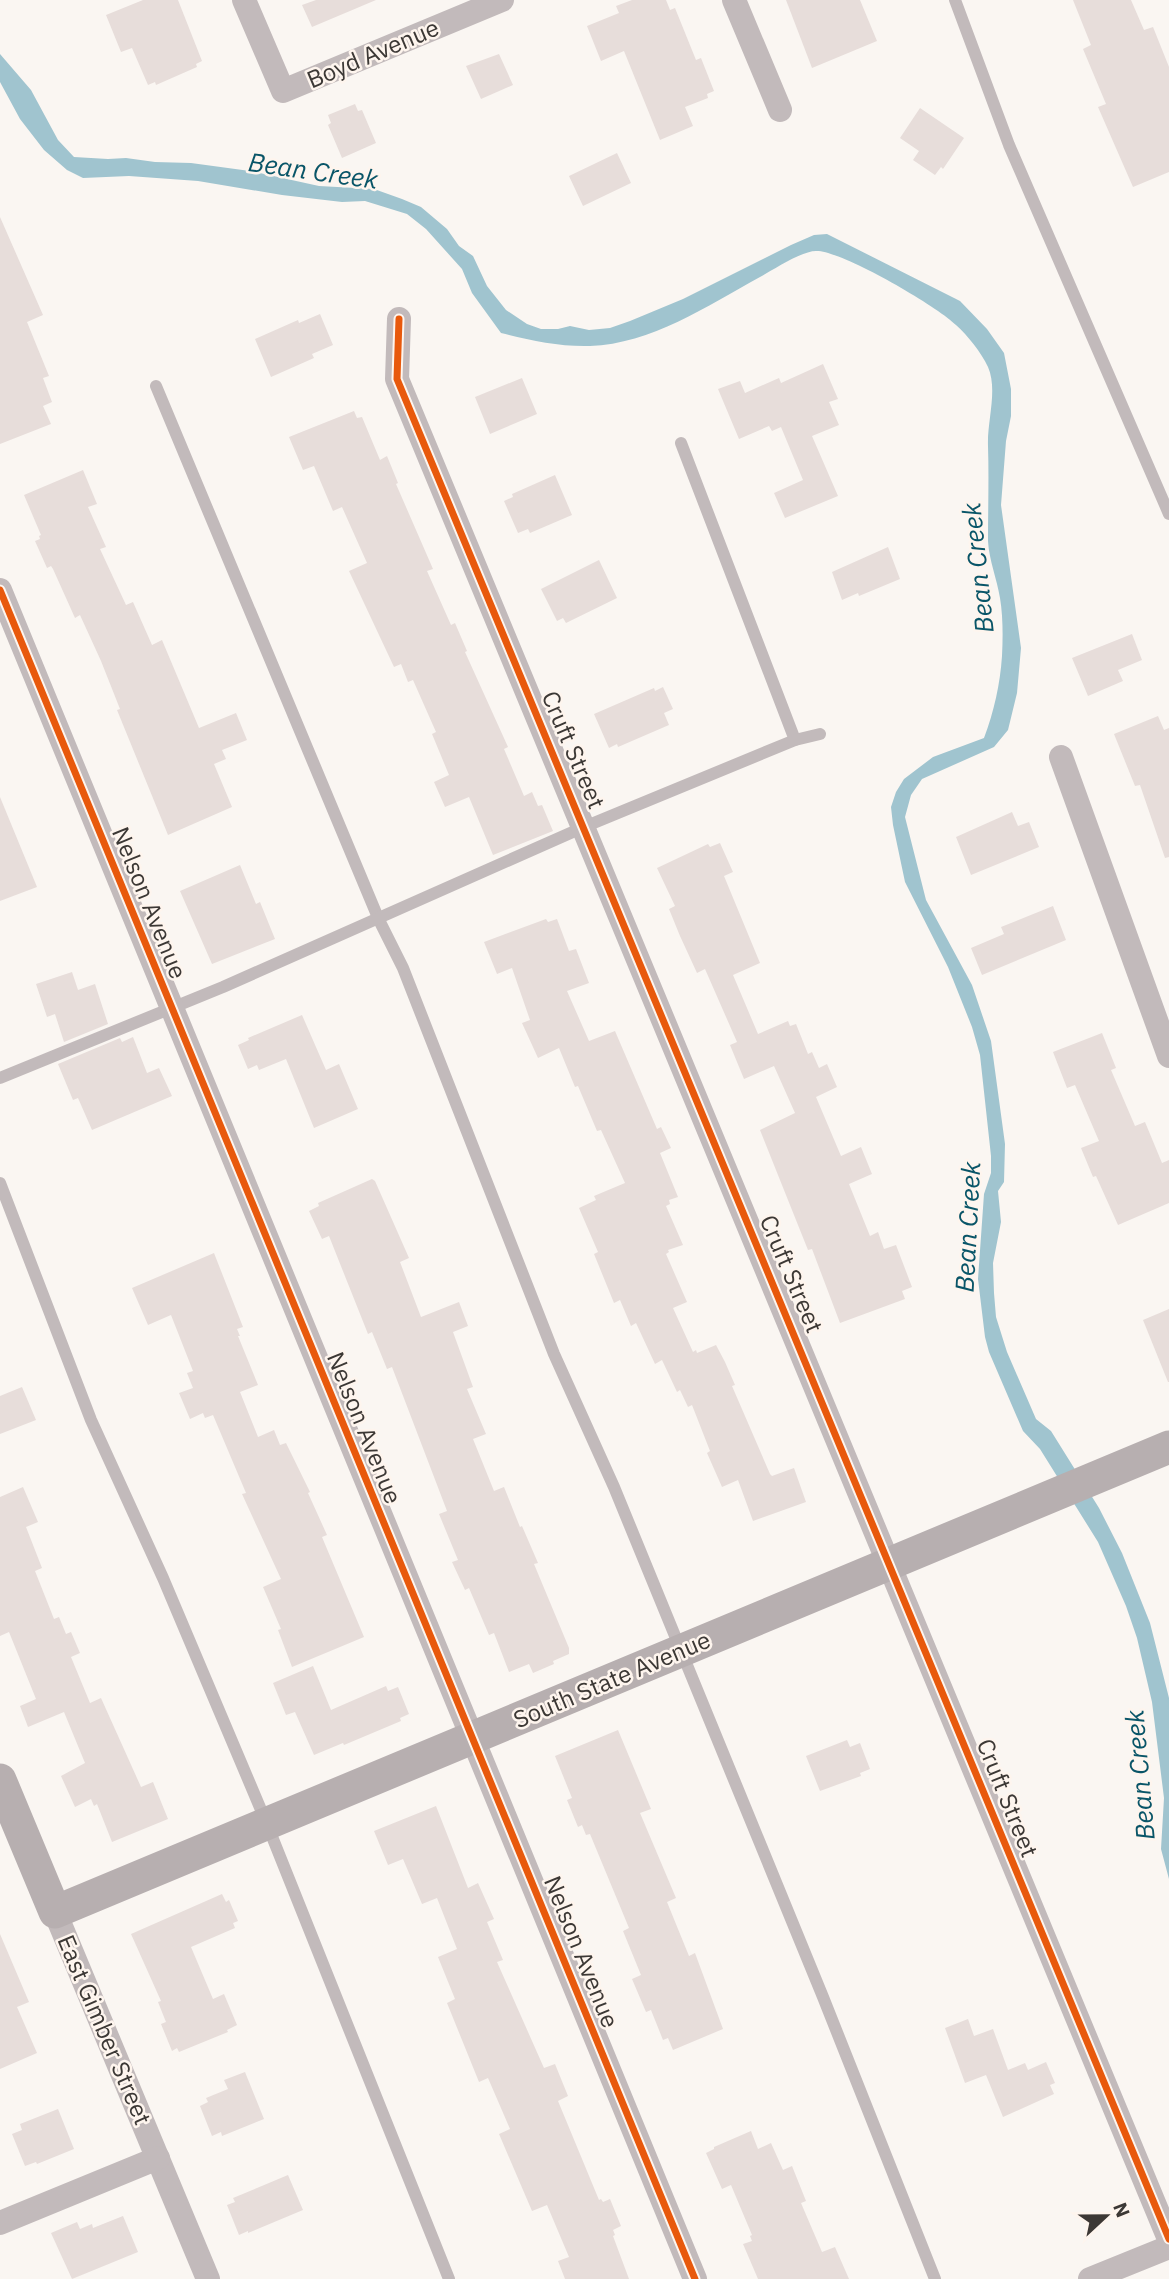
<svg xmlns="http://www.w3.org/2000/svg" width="1169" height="2279" viewBox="0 0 1169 2279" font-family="'IBM Plex Sans',sans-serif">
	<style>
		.water { fill: #a0c4cf }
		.building { fill: #e7ddda }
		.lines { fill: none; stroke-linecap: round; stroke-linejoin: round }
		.lane { stroke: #c2babb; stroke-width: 12 }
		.street { stroke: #c2babb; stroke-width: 24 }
		.secondary { stroke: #b7afb0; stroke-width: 33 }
		.cycleway-casing { stroke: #fef5ee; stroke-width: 11 }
		.cycleway { stroke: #e8590c; stroke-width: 7 }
		.labels { text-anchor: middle; stroke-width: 5; stroke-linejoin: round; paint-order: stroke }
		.street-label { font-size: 24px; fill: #3c3835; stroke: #fef5ee }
		.water-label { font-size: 26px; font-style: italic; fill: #095568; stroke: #fef5ee }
	</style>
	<rect width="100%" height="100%" fill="#faf6f2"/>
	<path class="water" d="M0,54l31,36 27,50 16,17 34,2 18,-1 29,4 36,1 59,8 69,15 55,3 28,10 19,8 26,22 12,17 14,10 14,30 19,24 21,14 14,5h17l12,-3 19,4 21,-2 20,-7 53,-22 108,-54 23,-10 13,-1 133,67 27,28 17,24 7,36v27l-5,25 -5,64 20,143 -4,45 -9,37 -14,17 -72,32 -11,16 -6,22 21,83 46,85 19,56 14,103 -1,38 -6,9 3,31 -8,41 1,30 2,24 11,35 29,67 15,12 48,77 23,45 28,70 19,75v181l-8,-30 3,-51 -12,-96 -15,-64 -11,-32 -28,-64 -58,-93 -17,-18 -34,-79 -4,-15 -7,-58 6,-85 7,-21v-17l-11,-101 -8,-28 -24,-60 -43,-85 -12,-57 -2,-18 5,-15 8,-13 29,-22 51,-19c10,-27 16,-53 18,-82 1,-19 1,-40 -2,-58 -3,-19 -11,-38 -12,-57 0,-32 1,-64 0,-95 -1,-25 10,-56 0,-79 -7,-15 -20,-31 -32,-42 -19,-19 -114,-74 -139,-74 -14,-1 -44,19 -57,26 -53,29 -109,67 -170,69 -30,1 -61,-6 -89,-13l-29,-40 -10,-24 -36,-40 -19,-15 -42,-13 -23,1 -60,-7 -84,-14 -69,-5 -46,2 -16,-8 -23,-20 -24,-31 -20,-37z"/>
	<g class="building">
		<path d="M143,0h35l24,61 -6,3 1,3 -41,18 -1,-3 -7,3 -16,-37 -11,4 -15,-37z"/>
		<path d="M316,0h60l-64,27 -10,-22z"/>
		<path d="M632,0h34l4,10 5,-2 21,52 5,-2 13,33 -7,3 1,4 -23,9 8,19 -33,14 -36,-89 -23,10 -14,-35 32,-13 -3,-7z"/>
		<path d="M786,0h74l17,41 -65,27z"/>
		<path d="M1073,0h58l13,30 9,-3 16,40v105l-36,15 -35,-80 8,-3 -23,-55 8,-4z"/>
		<path d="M499,54l14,31 -32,14 -15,-33z"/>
		<path d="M355,104l3,7 4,-1 14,33 -34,15 -14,-33 3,-2 -3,-8z"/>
		<path d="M920,108l44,30 -21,31 -2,-2 -6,8 -22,-15 6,-9 -19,-13z"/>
		<path d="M617,153l14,30 -48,23 -14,-30z"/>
		<path d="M0,217l43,98 -16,7 22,54 -6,2 9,24 -9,4 8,18 -51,20z"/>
		<path d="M320,314l13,31 -21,9 2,4 -43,19 -16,-38 43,-19 1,3z"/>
		<path d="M823,364l15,35 -9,3 10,23 -27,11 26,60 -53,22 -11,-25 29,-13 -22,-53 -9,4 -3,-5 -30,13 -21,-50 22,-8 5,12 34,-15 2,5z"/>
		<path d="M522,378l15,36 -47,20 -15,-37z"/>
		<path d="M354,411l3,7 5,-1 18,43 7,-4 11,27 -2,1 37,85 -6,2 24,54 4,-2 12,28 -2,1 43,95 -4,2 20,47 8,-4 6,14 4,-1 11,26 -60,24 -24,-58 -24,10 -11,-25 15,-7 -17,-41 4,-2 -23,-52 -5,2 -7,-18 -7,3 -45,-96 18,-8 -25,-56 -9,4 -19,-45 -11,4 -14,-33z"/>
		<path d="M83,470l14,34 -9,3 18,40 -6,2 26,56 7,-3 19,43 10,-5 37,88 37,-15 11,27 -25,10 4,9 -12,5 18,43 -64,28 -51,-125 3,-1 -19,-48 -21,-46 -5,3 -22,-49 -2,-3 -4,2 -12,-27 5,-2 -1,-3 2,-1 -17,-40z"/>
		<path d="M555,475l17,40 -42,18 -2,-4 -10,4 -14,-32 9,-4 -1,-3z"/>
		<path d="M888,547l12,32 -41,17 -1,-3 -16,7 -10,-28z"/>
		<path d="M599,560l18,38 -51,25 -3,-5 -6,3 -16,-32z"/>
		<path d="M1132,634l10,26 -24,10 5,11 -35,15 -16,-38z"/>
		<path d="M663,687l10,22 -9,4 5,12 -51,22 -1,-3 -8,4 -15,-34 60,-26 1,3z"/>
		<path d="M1158,716l6,14 5,-2v129l-4,1 -25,-73 -5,1 -21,-52z"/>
		<path d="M0,797l37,90 -37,14z"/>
		<path d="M1012,812l6,14 11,-4 10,25 -68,28 -15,-38z"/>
		<path d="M720,843l13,29 -9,4 36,87 -27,12 25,59 30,-13 2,5 6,-2 12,30 4,-2 7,16 8,-4 10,23 -21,10 25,59 20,-9 11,27 -23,10 21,52 8,-4 6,17 12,-4 16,42 -10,4 3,8 -65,24 -28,-74 -4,1 -48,-120 35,-17 -21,-47 -30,13 -14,-34 7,-3 -32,-73 -8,4 -17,-37 -11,-27 6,-3 -18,-38 51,-24 2,3z"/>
		<path d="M240,865l16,39 4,-2 15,37 -63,25 -32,-73z"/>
		<path d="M1053,906l13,34 -84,35 -11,-27 33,-14 -3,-7z"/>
		<path d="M546,919l2,3 9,-3 12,32 7,-2 13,34 -22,8 22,50 26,-10 42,98 4,-2 10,21 -11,5 18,44 -9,3 1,4 -4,2 17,39 -15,5 1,2 -3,2 21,48 -14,6 20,44 3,-2 1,3 19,-8 9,17 10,23 -3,1 38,88 2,2 22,-8 12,34 -53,19 -15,-41 -16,7 -15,-34 3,-2 -18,-46 -4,2 -8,-17 -3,2 -15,-32 -7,4 -19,-41 -5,3 -11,-26 -6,3 -20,-49 4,-2 -19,-44 17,-8 -2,-4 31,-13 -24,-53 -4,1 -19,-45 -3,1 -16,-39 -21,10 -16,-35 8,-3 -18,-52 -15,6 -13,-32z"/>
		<path d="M72,972l6,18 17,-6 13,40 -44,18 -9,-28 -8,3 -11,-33z"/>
		<path d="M302,1015l24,55 13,-6 19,45 -44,19 -28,-69 -27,11 -2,-5 -9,4 -10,-24 11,-5 -1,-2z"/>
		<path d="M1102,1033l14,35 -5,2 24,56 10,-4 17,41 7,-3v43l-51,22 -22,-49 -3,1 -12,-29 18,-7 -24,-56 -8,3 -14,-36z"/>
		<path d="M133,1037l14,36 12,-5 13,28 -80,34 -14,-32 -5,2 -15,-36 62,-26 2,4z"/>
		<path d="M372,1179l3,2 34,77 -9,4 21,55 38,-15 9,24 -15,6 20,55 -6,2 19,45 -13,5 21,52 10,-4 16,40 2,-1 16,37 -4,1 35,84v6l-16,7 1,3 -21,9 -4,-9 -20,8 -15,-39 -5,2 -20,-47 -4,2 -13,-28 6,-2 -19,-46 8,-3 -55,-144 -5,2 -15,-37 -4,2 -39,-98 -7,3 -13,-28 10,-5 -1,-3z"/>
		<path d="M214,1253l29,74 -6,2 3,7h-2l20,49 -18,7 18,45 16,-7 6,15 6,-2 24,49 -2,1 19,42 -5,2 42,100 -72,30 -14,-37 3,-1 -18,-42 18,-8 -39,-85 4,-1 -33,-78 -8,3 -2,-5 -13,6 -11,-26 14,-5 -6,-15 6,-2 -22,-56 -23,10 -16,-37z"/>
		<path d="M1169,1309v73h-1l-25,-62z"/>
		<path d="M22,1387l14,33 -36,14v-38z"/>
		<path d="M23,1487l15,35 -12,5 16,41 -7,3 19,48 5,-2 7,17 5,-2 9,21 -9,4 19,46 11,-5 40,89 12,-5 15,37 -56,23 -15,-38 -3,2 -3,-7 -16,8 -14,-31 24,-13 -21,-51 -36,15 -8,-21 16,-7 -27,-67 -9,4v-139z"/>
		<path d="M313,1666l18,44 55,-24 2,5 10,-4 11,27 -9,4 1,3 -57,24 -1,-2 -29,12 -19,-43 -9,3 -13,-32z"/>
		<path d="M618,1730l33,79 -11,4 36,85 -9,4 22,54 6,-3 28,76 -50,21 -5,-12 -5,2 -12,-30 -5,2 -14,-33 9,-4 -18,-44 6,-3 -39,-94 -4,1 -4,-10 -4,2 -11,-27 5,-2 -17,-42z"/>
		<path d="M847,1740l3,7 10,-4 10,26 -10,4 1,3 -41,15 -14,-35z"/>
		<path d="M436,1806l32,82 10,-5 16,36 -7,3 16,38 -6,2 47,106 11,-4 13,32 -10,5 41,99 2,-1 2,3 7,-3 11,27 -8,4 2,5 -2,1 16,43h-64l-7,-18 11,-4 -22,-52 -15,6 -33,-77 11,-5 -22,-51 -9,4 -32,-79 8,-4 -17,-42 19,-8 -20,-51 -15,6 -19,-45 -15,6 -14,-34z"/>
		<path d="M222,1894l4,8 3,-2 9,21 -5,2 2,5 -44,19 22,52 11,-5 13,31 -10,5 1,2 -49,20 -2,-4 -5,3 -11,-27 5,-2 -8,-20 3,-1 -30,-67z"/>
		<path d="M0,1934l29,68 -12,5 20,46 -37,16z"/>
		<path d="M968,2019l6,17 19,-7 15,41 17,-7 3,7 18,-8 9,21 -5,2 4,9 -51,23 -17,-42 -21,8 -20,-55z"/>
		<path d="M245,2072l19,47 -42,17 -1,-4 -9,4 -12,-30 8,-4 -2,-4 22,-9 -4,-9z"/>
		<path d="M58,2109l16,40 -37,15 -1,-2 -11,4 -13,-32 10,-4 -2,-6z"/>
		<path d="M751,2131l7,18 13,-6 12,27 9,-4 14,35 -5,2 21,49 13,-5 14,32h-91l-15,-35 9,-3 -2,-5 2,-1 -21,-50 -9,4 -16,-36 8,-4v-2z"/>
		<path d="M288,2175l15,35 -55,23v-2l-9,4 -12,-30 8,-3 -2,-4z"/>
		<path d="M123,2216l15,36 -66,27 -21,-46 26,-11 3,7 12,-5 1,4z"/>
	</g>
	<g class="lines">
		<g class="lane">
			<path d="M955,0l54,145 160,369"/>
			<path d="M156,386l223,534 24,48 151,386 60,133 209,510 112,282"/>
			<path d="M681,443l114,297"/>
			<path d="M0,1078l223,-91 361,-160 211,-87 25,-6"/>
			<path d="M0,1183l91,237 72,158 104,246 182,455"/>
		</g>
		<g class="street">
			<path d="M244,0l39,91 219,-91"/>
			<path d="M734,0l46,110"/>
			<path d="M399,319l-2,60 772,1860"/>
			<path d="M0,590l695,1689"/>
			<path d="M1061,757l108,299"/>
			<path d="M55,1912l153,367"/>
			<path d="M0,2223l158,-65"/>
			<path d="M1090,2279l79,-32"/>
		</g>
		<path class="secondary" d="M0,1780l55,132 1114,-465"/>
		<g class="cycleway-casing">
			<g id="cycleway">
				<path d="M399,319l-2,60 772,1860"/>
				<path d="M0,590l695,1689"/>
			</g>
		</g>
		<use href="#cycleway" class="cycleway"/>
	</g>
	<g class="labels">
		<g class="street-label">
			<text transform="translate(373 54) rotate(-23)" y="8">Boyd Avenue</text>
			<text transform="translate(573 750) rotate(67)" y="8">Cruft Street</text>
			<text transform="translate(149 903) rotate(68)" y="8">Nelson Avenue</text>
			<text transform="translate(791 1274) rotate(67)" y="8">Cruft Street</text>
			<text transform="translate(364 1428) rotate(68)" y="8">Nelson Avenue</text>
			<text transform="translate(612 1680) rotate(-23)" y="8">South State Avenue</text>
			<text transform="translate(1007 1798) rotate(68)" y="8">Cruft Street</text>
			<text transform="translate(581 1952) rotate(68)" y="8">Nelson Avenue</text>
			<text transform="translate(104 2030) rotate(67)" y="8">East Gimber Street</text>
		</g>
		<g class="water-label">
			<text transform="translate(313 171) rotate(8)" y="9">Bean Creek</text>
			<text transform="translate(978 568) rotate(-96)" y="9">Bean Creek</text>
			<text transform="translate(968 1227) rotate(-87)" y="9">Bean Creek</text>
			<text transform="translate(1140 1775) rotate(-95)" y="9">Bean Creek</text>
		</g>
	</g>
	<g transform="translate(1106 2216) rotate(68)" stroke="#fef5ee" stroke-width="5" paint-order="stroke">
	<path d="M0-5L12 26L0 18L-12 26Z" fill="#3c3835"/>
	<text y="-10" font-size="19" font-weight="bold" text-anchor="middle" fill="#3c3835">N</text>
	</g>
</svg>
